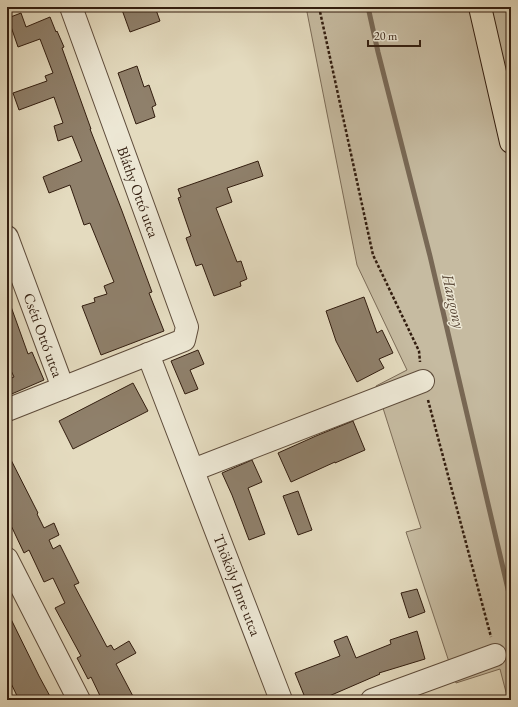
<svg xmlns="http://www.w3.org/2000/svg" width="518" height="707" viewBox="0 0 518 707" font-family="'EB Garamond',serif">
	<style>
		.green { fill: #c6bba1; stroke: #7c6c58 }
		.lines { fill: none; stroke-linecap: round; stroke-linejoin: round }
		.stream { stroke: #786855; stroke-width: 5 }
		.building { fill: #8f806b; stroke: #321d0f }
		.minor-casing { stroke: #5e4c3b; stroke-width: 24 }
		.major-casing { stroke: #321d0f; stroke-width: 24 }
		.path { stroke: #321d0f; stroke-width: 2.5; stroke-dasharray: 3 2; stroke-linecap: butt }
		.minor { stroke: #ede8d5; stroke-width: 22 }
		.major { stroke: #e4dbbf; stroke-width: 22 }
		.labels { text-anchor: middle; stroke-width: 3; stroke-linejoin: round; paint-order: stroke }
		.street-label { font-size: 15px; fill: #321d0f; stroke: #ede8d5 }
		.water-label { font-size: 16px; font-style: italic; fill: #5b4938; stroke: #ede8d5 }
	</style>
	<rect width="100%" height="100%" fill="#e4dbbf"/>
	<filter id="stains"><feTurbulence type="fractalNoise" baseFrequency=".005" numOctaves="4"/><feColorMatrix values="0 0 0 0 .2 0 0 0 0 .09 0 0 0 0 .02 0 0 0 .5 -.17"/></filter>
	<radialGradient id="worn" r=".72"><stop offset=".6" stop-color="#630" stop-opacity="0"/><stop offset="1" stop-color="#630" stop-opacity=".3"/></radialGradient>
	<path class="green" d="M306,7h205v693h-3l-8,-31 -44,14 -50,-151 15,-4 -45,-142 31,-16 -50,-105z"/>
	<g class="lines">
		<path class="stream" d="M368,7l10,45 52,204 81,346"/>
	</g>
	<g class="building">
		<path d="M121,7h34l5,14 -30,11z"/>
		<path d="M21,13l5,14 24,-10 6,15 1,-1 7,16 -2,1 29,81h-1l32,82 30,81 -3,1 15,38 -63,24 -19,-49 13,-4 -1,-4 13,-4 -3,-8 10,-4 -24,-59 -6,2 -14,-40 -21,8 -6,-16 39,-16 -10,-25 -14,5 -4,-15 9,-3 -9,-26 -35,13 -6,-17 34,-12 -2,-5 8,-3 -13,-34 -22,8 -10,-29z"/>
		<path d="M137,66l7,21 5,-2 7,20 -4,2 3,10 -19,7 -18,-51z"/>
		<path d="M258,161l5,15 -36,12 5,14 -16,6 21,54 4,-1 6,18 -7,3 1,4 -27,10 -12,-32 -6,2 -10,-28 5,-2 -13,-38 3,-1 -3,-8z"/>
		<path d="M364,297l13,36 5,-3 11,23 -14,6 5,9 -27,14 -21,-41 -10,-30z"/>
		<path d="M7,301h2l19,53 4,-2 12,28 -37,16v-16l7,-3 -7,-15z"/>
		<path d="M198,350l6,14 -14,6 8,19 -13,5 -14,-33z"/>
		<path d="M133,383l15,28 -75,38 -14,-28z"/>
		<path d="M353,421l12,29 -30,13v-1l-44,20 -13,-29 38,-17z"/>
		<path d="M7,452l31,61 -1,1 7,14 10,-5 5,12 -10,5 4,9 7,-4 19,38 -5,2 33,62 4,-2 3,5 15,-9 7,12 -20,11 19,36h-33l-11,-23 -3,2 -11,-21 4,-2 -26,-48 10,-5 -12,-25 -9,4 -15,-32 -5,3 -17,-36z"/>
		<path d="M252,460l10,22 -14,6 17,46 -16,6 -17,-45 -10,-22z"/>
		<path d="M298,491l14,39 -14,5 -15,-39z"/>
		<path d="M417,589l8,23 -16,6 -8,-25z"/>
		<path d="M7,611l32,65 13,24h-33l-12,-25z"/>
		<path d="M417,631l8,28 -46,14 1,1 -60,26h-14l-11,-27 45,-17 -6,-15 13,-5 9,22 35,-14 -1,-4z"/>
	</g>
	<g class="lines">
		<g class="minor-casing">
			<g id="minor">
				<path d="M7,237l56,151"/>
				<path d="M148,354l133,346"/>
				<path d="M7,410l177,-70 3,-13 -116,-320"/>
				<path d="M193,470l230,-89"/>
				<path d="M7,559l72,141"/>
				<path d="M372,700l123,-45"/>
			</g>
		</g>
		<g class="major-casing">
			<path id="major" d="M480,7l31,135"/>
		</g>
		<g class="path">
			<path d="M319,7l54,248 46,96 1,11"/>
			<path d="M428,400l63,237"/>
		</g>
		<use href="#minor" class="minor"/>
		<use href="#major" class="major"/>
	</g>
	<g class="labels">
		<g class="street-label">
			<text transform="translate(138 192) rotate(70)" y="5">Bláthy Ottó utca</text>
			<text transform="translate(43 335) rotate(70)" y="5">Cséti Ottó utca</text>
			<text transform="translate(237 585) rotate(69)" y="5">Thököly Imre utca</text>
		</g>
		<g class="water-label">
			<text transform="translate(454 301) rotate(77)" y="6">Hangony</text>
		</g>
	</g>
	<rect width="518" height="707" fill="none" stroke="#e4dbbf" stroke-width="24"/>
	<rect x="8" y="8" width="502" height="691" fill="none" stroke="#321d0f" stroke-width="2"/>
	<rect x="12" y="12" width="494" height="683" fill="none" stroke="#321d0f"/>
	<path d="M368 40v6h52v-6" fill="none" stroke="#321d0f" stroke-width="2"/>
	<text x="374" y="40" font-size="12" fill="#321d0f" stroke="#ede8d5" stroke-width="3" paint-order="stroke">20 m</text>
	<rect width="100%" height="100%" filter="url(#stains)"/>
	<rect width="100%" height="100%" fill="url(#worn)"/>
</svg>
